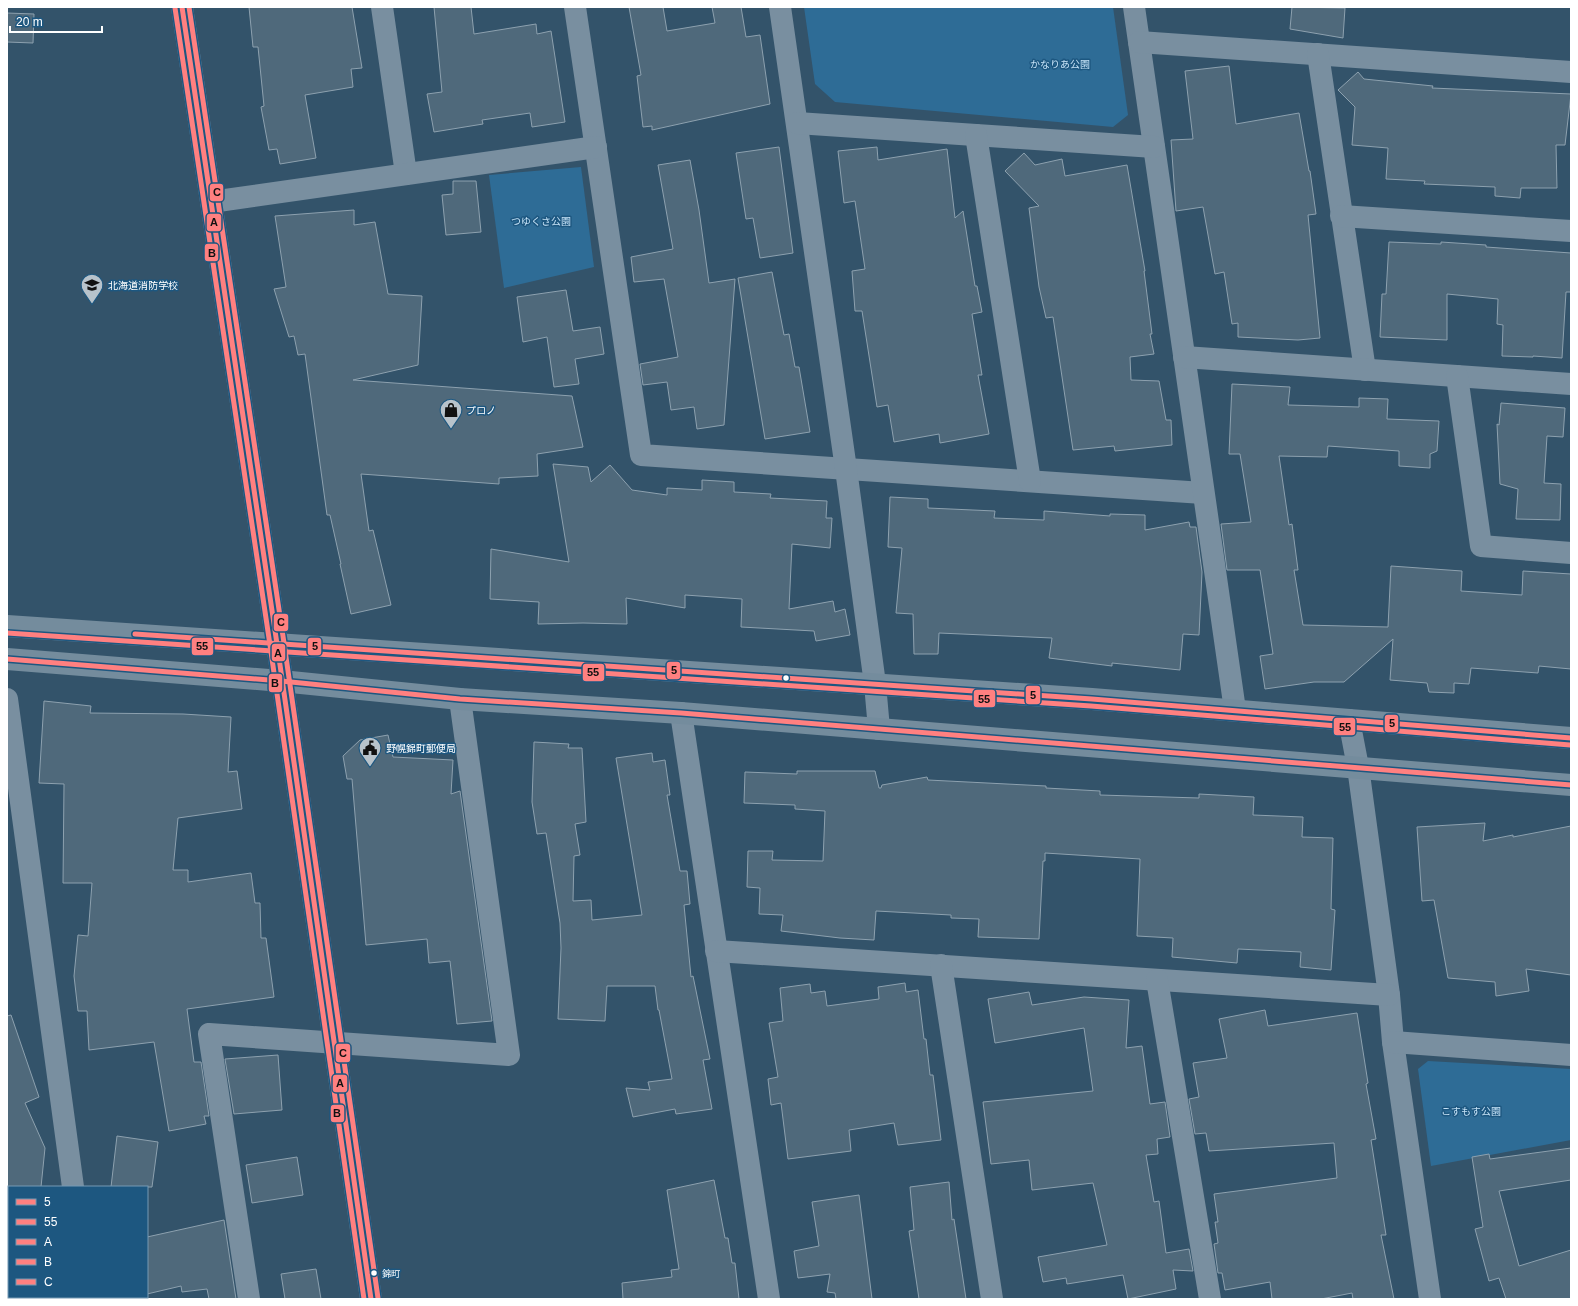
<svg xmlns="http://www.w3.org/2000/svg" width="1578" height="1306" viewBox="0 0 1578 1306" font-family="Arial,'Noto Sans JP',sans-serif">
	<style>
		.green { fill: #2e6c96 }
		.building { fill: #4f697b; stroke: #8da1af }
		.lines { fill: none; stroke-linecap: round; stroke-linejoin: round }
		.street { stroke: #798fa0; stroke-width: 22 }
		.secondary { stroke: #748c9d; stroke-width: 22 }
		.bus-1-casing { stroke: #1d5780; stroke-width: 8 }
		.bus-2-casing { stroke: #1d5780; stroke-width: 8 }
		.bus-3-casing { stroke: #1d5780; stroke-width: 8 }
		.bus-4-casing { stroke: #1d5780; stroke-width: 8 }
		.bus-5-casing { stroke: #1d5780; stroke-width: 8 }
		.bus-1 { stroke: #ff8080; stroke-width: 5 }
		.bus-2 { stroke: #ff8080; stroke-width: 5 }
		.bus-3 { stroke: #ff8080; stroke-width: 5 }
		.bus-4 { stroke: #ff8080; stroke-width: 5 }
		.bus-5 { stroke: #ff8080; stroke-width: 5 }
		.bus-dot { fill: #fff; stroke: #1d5780; stroke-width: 1.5 }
		.labels { text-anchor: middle; stroke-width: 3; stroke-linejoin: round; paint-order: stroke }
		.bus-label { font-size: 9px; fill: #fff; stroke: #1d5780; text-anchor: start }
		.park-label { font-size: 10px; fill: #c6e3f7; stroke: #1d5780 }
		.poi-label { font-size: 10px; fill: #fff; stroke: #1d5780; text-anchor: start }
		.line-badge { stroke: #1d5780; stroke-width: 1.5 }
		.pale-badge-label { font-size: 11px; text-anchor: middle; font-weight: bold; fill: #111 }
	</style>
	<rect width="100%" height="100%" fill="#33536a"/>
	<g class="green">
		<path d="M804,7h309l15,108 -15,12 -278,-25 -20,-18z"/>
		<path d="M581,167l13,100 -90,21 -15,-113z"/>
		<path d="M1428,1061l143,8v71l-140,26 -13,-97z"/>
	</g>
	<g class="building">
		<path d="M249,7h103l10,61 -11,1 2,18 -48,8 11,63 -36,6 -3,-15 -8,1 -8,-43 3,-1 -6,-59h-5z"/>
		<path d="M434,7h37l3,27 62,-10 1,10 14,-3 14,91 -33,5 -2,-14 -48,7 1,4 -49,8 -7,-38 15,-2z"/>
		<path d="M629,7h34l4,24 48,-8 -3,-16h29l5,30 14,-2 10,69 -118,26v-4l-9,1 -6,-51 4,-1z"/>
		<path d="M1292,7l53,1 -2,30 -53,-9z"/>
		<path d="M7,13l27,1 -1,29 -26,-1z"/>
		<path d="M1229,66l7,58 63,-11 10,58h1l6,43 -8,1 12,123 -22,2 -60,-3v-14l-6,1 -8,-52 -9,2 -12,-67 -27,4 -5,-71 22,-1 -8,-68z"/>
		<path d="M1358,72l6,7 69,7 -1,2 139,6 -6,51h-9l1,43h-36l-1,10 -25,-2v-9l-71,-3 1,-3 -39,-2 2,-31 -36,-3 3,-38 -17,-17z"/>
		<path d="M779,147l14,106 -33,5 -7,-40 -7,1 -10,-66z"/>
		<path d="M877,147l1,13 69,-11 8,69 8,-7 12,75h2l5,26 -10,2 10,61h-4l11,59 -49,9 -1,-9 -45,8 -6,-37 -11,2 -15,-96h-7l-3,-40 13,-2 -10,-68 -11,2 -6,-52z"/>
		<path d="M1024,153l11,12 27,-6 3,17 62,-11 18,106h-1l8,63h-2l4,20 -24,3 1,23 28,1 7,39h5l1,25 -57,6 -1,-5 -41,4 -20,-133 -7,1 -7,-31 -10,-79 10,-2 -34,-35z"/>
		<path d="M690,160l9,50 10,73 26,-4 -11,146 -27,4 -3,-22 -23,3 -4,-28 -24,3 -3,-21 38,-7 -14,-78 -30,3 -3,-25 42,-8 -15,-84z"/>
		<path d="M453,181h23l5,51 -35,3 -4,-40 11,-1z"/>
		<path d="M354,210v15l21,-3 13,72 34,2 -4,69 -65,15 219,16 11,51 -46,7 1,22 -39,2v6l-138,-10 8,57 4,-1 18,75 -40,9 -11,-50h1l-11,-49h-3l-22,-161 -7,1 -4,-19 -5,1 -15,-48 12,-2 -11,-71z"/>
		<path d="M1389,242l52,2v-2l45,3v2l85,6v39h-5l-4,66 -29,-2v1l-31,-1 1,-31 -6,-1 1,-25 -51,-5v46l-67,-3 2,-43h4z"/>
		<path d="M772,272l12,63 5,-1 6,33h4l11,65 -45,7 -27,-161z"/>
		<path d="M566,290l7,41 27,-4 4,27 -29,5 4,25 -25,3 -7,-50 -24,5 -6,-45z"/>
		<path d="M1232,384l58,3 -2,18 71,2v-9l29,1 -1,20 52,2 -2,30 -7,3v14l-31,-2v-15l-71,-5 -1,11 -48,-1 10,69 3,-1 6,46h-4l9,55 85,2 3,-61 71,5 -1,20 61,4 1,-24 48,3v95l-32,-3 -1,7 -67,-5 -2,16 -15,-1v10l-25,-1 -2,-9 -37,-3 3,-41 -49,43h-30l-49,7 -5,-33 13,-2 -13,-84h-33l-6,-46 30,-2 -11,-68h-11z"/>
		<path d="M1501,403l64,5 -2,29 -16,-1 -3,47 17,1 -1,36 -44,-1 2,-30 -18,-5 -3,-60 2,1z"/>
		<path d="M553,464l35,3 3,15 19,-17 22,25 35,5v-7l35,2v-10l32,2v10l37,2 -1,4 57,3 -1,17h6l-2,30 -38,-4 -3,65 44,-8 2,11 10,-3 5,26 -34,6 -2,-10 -73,-4 1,-28 -57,-4v13l-59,-10 1,26 -44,-1 -45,1 1,-22 -49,-3 1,-50 78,13z"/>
		<path d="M890,497l38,2v9l67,3 -1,7 50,2v-9l66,5v-2l35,1v15l44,-8 1,5h6l6,45 -3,63 -16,-1 -3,36 -68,-7v3l-63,-8 3,-20 -113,-5 -1,21h-24l-1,-40 -17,-1 6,-65 -14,-1z"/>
		<path d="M44,701l47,5 -1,7 93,1 48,3 -3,55 9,-1 5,38 -64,9 -5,52h15v12l63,-9 4,30h5l1,35h5l8,59 -87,12 7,53h7l8,54h-5l2,8 -37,7 -15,-89 -65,8 -2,-39h-9l-4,-35 4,-41 10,1 4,-53h-29l1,-99 -25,-1z"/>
		<path d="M388,735l5,22 60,3 -2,34 9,-3 32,230 -35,3 -7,-63 -21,2 -2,-24 -61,6 -14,-166h-5l-4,-23 17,-16z"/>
		<path d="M534,742l35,2 -1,4h14l4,74 -11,2 5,31 -6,1 -1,45 18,-1 1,20 50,-5 -26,-157 36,-5 1,9 12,-2 5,35h-3l13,76h7l3,33 -6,1 7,72 2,-1 17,83 -7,1 9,49 -36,5 -1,-5 -42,8 -7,-29 24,2 -2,-8 24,-3 -13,-69h-1l-3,-24h-48l-2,35 -47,-2 3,-71 -1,-25 -14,-90 -9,1 -5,-32z"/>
		<path d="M797,771h78l4,17h2l1,-3 45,-8 1,3 118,6v2l54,3v4l99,3v-4l55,3 -1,18 50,2 -1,20 31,1 -2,71 4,1 -4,60 -31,-3 1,-15 -63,-3 -1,14 -65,-6 1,-19 -36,-2 3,-77 -95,-6v8h-2l-4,78 -61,-2 1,-18 -28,-1v-3l-75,-4 -2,29 -34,-2 -59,-7 2,-16 -24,-1 1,-26 -13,-1 1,-36h25l-1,9 51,1 2,-50 -30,-2v-4l-51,-2 1,-31 52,2z"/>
		<path d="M1485,823l-2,18 30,-6v2l58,-11v149l-45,-6 3,22 -33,5 -1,-14 -47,-4 -14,-78 -12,1 -5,-74z"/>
		<path d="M905,983l1,9 12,-2 6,49h2l4,36h3l8,65 -43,5 -4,-22 -45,7 2,21 -63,8 -7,-56 -10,2 -3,-26 10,-2 -9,-54 14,-2 -3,-33 30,-4 1,9 14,-2 2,15 52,-7 -1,-12z"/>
		<path d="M1029,992l3,13 52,-8 45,3 -3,48 16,-2 8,58 15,-2 5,35 -13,2 1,15 -12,1 8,47 5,-1 7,52 23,-4 4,22 -20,-1 3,19 -48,10 -5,-24 -56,9 -1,-6 -23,4 -5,-25 69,-12 -14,-62 -61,7 -3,-30 -38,4 -8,-62 110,-11 -9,-63 -89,15 -7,-44z"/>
		<path d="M1265,1010l3,16 89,-13 11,70 -2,1 10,55 -5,1 15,95h-5l13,64h-41l-1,-6 -31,6h-49l-2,-17 -45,8 -3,-17h-4l-4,-29 4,-1 -3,-21h3l-4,-28 123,-16 -3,-35 -125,8 -3,-18 -11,1 -6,-35 10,-2 -6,-34 34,-5 -8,-39z"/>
		<path d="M11,1015l28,82 -14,6 20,45 -4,39h-34v-171z"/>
		<path d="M278,1055l4,55 -48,4 -9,-55z"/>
		<path d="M117,1136l41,6 -6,45h-41z"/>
		<path d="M1571,1148v32l-72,11 20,75 52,-16v49h-65l-7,-21 -10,3 -14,-52 8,-2 -11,-70 17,-3 1,5z"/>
		<path d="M297,1157l6,38 -51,8 -6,-38z"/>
		<path d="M714,1180l11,58h3l4,25h3l4,36h-116l-1,-16 50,-6 -1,-7 8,-1 -12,-79z"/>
		<path d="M949,1182l3,38 2,-1 12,80h-47l-10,-68 5,-1 -4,-43z"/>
		<path d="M859,1195l13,104h-36l-1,-6 -8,-1 3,-18 -32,4 -4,-27 25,-5 -7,-44z"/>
		<path d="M224,1220l12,79h-27l-2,-10 -25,3 -1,-6 -34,8v-57z"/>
		<path d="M316,1269l5,30h-36l-4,-25z"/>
	</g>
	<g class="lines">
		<g class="street">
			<path d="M182,7l95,637"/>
			<path d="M382,7l24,167"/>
			<path d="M575,7l66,448 562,38"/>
			<path d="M780,7l66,462 29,215 4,45"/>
			<path d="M1134,7l101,703"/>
			<path d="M1139,42l432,30"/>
			<path d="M1318,54l47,316"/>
			<path d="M797,123l357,24"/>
			<path d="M976,135l54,346"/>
			<path d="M211,202l385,-55"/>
			<path d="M1341,216l230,15"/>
			<path d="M1184,357l387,27"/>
			<path d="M1457,376l24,170 90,7"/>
			<path d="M7,699l66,488"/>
			<path d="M681,713l88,586"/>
			<path d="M1349,720l9,47 31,228 4,47 37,257"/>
			<path d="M716,951l673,44"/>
			<path d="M941,965l51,334"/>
			<path d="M1157,980l53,319"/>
			<path d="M1393,1042l178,13"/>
			<path d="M88,1297v2"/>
			<path d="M249,1299l-40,-265 300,21 -49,-356"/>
		</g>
		<g class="secondary">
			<path d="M7,626l1085,73 479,39"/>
			<path d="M277,644l94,655"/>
			<path d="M7,659l274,22 179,18 221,14 890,72"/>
		</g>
		<g class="bus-1-casing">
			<g id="bus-1">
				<path d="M135,634l957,65 479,39"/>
				<path d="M7,659l274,22 179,18 221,14 890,72"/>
			</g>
		</g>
		<g class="bus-2-casing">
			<path id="bus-2" d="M7,633l1084,73 479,39"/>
		</g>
		<g class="bus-3-casing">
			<path id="bus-3" d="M182,7l95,637 94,655"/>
		</g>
		<g class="bus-4-casing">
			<path id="bus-4" d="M175,8l95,637 94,654"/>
		</g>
		<g class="bus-5-casing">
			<path id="bus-5" d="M189,7l95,636 94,655"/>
		</g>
		<use href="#bus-1" class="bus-1"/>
		<use href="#bus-2" class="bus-2"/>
		<use href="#bus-3" class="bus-3"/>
		<use href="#bus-4" class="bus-4"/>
		<use href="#bus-5" class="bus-5"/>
	</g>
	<defs>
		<g id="school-pin" transform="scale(1.15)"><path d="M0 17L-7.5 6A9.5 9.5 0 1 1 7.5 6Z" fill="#b8c3cb" stroke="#1d5780"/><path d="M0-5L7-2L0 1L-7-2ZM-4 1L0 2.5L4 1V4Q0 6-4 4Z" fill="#111"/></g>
		<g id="shop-pin" transform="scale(1.15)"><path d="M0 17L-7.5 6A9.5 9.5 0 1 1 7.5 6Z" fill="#b8c3cb" stroke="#1d5780"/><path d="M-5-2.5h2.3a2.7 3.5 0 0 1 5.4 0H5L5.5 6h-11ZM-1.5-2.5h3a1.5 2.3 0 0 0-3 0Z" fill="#111"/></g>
		<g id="civic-pin" transform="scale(1.15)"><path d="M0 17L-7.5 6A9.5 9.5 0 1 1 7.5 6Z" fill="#b8c3cb" stroke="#1d5780"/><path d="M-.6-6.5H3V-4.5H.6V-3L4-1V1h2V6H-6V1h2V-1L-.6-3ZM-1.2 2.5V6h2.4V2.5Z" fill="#111"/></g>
	</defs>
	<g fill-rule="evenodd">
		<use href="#school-pin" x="92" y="285"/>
		<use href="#shop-pin" x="451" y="410"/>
		<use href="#civic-pin" x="370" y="748"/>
	</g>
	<g class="bus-dot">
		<circle cx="786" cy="678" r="3.5"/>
		<circle cx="374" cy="1273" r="3.5"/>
	</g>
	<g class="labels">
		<g class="bus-label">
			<text x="382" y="1277">錦町</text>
		</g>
		<g class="park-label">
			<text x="1060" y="68">かなりあ公園</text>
			<text x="541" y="225">つゆくさ公園</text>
			<text x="1471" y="1115">こすもす公園</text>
		</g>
		<g class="poi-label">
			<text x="108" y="289">北海道消防学校</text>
			<text x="466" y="414">プロノ</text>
			<text x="386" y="752">野幌錦町郵便局</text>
		</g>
	</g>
	<g class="line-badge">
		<rect x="209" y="183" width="15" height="19" rx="4" fill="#ff8080"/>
		<rect x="206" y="213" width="16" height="19" rx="4" fill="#ff8080"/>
		<rect x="204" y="243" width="15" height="19" rx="4" fill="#ff8080"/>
		<rect x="273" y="613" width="16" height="19" rx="4" fill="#ff8080"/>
		<rect x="191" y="637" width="23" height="19" rx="4" fill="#ff8080"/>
		<rect x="307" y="637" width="15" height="19" rx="4" fill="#ff8080"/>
		<rect x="271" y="643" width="15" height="19" rx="4" fill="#ff8080"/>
		<rect x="666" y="661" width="15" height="19" rx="4" fill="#ff8080"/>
		<rect x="582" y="663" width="23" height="19" rx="4" fill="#ff8080"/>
		<rect x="268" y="673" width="15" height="20" rx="4" fill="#ff8080"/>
		<rect x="1025" y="685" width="16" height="20" rx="4" fill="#ff8080"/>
		<rect x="973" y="689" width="23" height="19" rx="4" fill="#ff8080"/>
		<rect x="1384" y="714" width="15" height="19" rx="4" fill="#ff8080"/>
		<rect x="1333" y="717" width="23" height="19" rx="4" fill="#ff8080"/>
		<rect x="335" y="1043" width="16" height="20" rx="4" fill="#ff8080"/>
		<rect x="332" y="1074" width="16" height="19" rx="4" fill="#ff8080"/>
		<rect x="330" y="1104" width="15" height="19" rx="4" fill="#ff8080"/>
	</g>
	<g class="pale-badge-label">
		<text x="217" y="196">C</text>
		<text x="214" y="226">A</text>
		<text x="212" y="257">B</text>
		<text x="281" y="626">C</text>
		<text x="202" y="650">55</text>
		<text x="315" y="650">5</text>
		<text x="278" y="657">A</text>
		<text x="674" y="674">5</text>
		<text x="593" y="676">55</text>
		<text x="275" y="687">B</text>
		<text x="1033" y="699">5</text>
		<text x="984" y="703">55</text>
		<text x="1392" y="727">5</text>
		<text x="1345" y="731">55</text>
		<text x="343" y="1057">C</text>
		<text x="340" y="1087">A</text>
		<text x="337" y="1117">B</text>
	</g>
	<rect width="1578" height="1306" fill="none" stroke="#ffffff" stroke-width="16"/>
	<rect x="8" y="1186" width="140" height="112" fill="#1d5780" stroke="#779ab3"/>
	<rect x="16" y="1199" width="20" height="6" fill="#ff8080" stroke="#779ab3"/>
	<text x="44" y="1206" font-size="12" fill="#ffffff">5</text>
	<rect x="16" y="1219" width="20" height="6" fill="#ff8080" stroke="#779ab3"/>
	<text x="44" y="1226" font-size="12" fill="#ffffff">55</text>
	<rect x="16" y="1239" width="20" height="6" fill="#ff8080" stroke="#779ab3"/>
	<text x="44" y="1246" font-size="12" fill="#ffffff">A</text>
	<rect x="16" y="1259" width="20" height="6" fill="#ff8080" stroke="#779ab3"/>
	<text x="44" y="1266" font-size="12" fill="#ffffff">B</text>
	<rect x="16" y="1279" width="20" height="6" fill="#ff8080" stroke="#779ab3"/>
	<text x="44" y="1286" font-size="12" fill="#ffffff">C</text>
	<path d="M10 26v6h92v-6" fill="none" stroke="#ffffff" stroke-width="2"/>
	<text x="16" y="26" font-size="12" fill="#ffffff" stroke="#1d5780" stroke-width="3" paint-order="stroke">20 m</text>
</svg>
